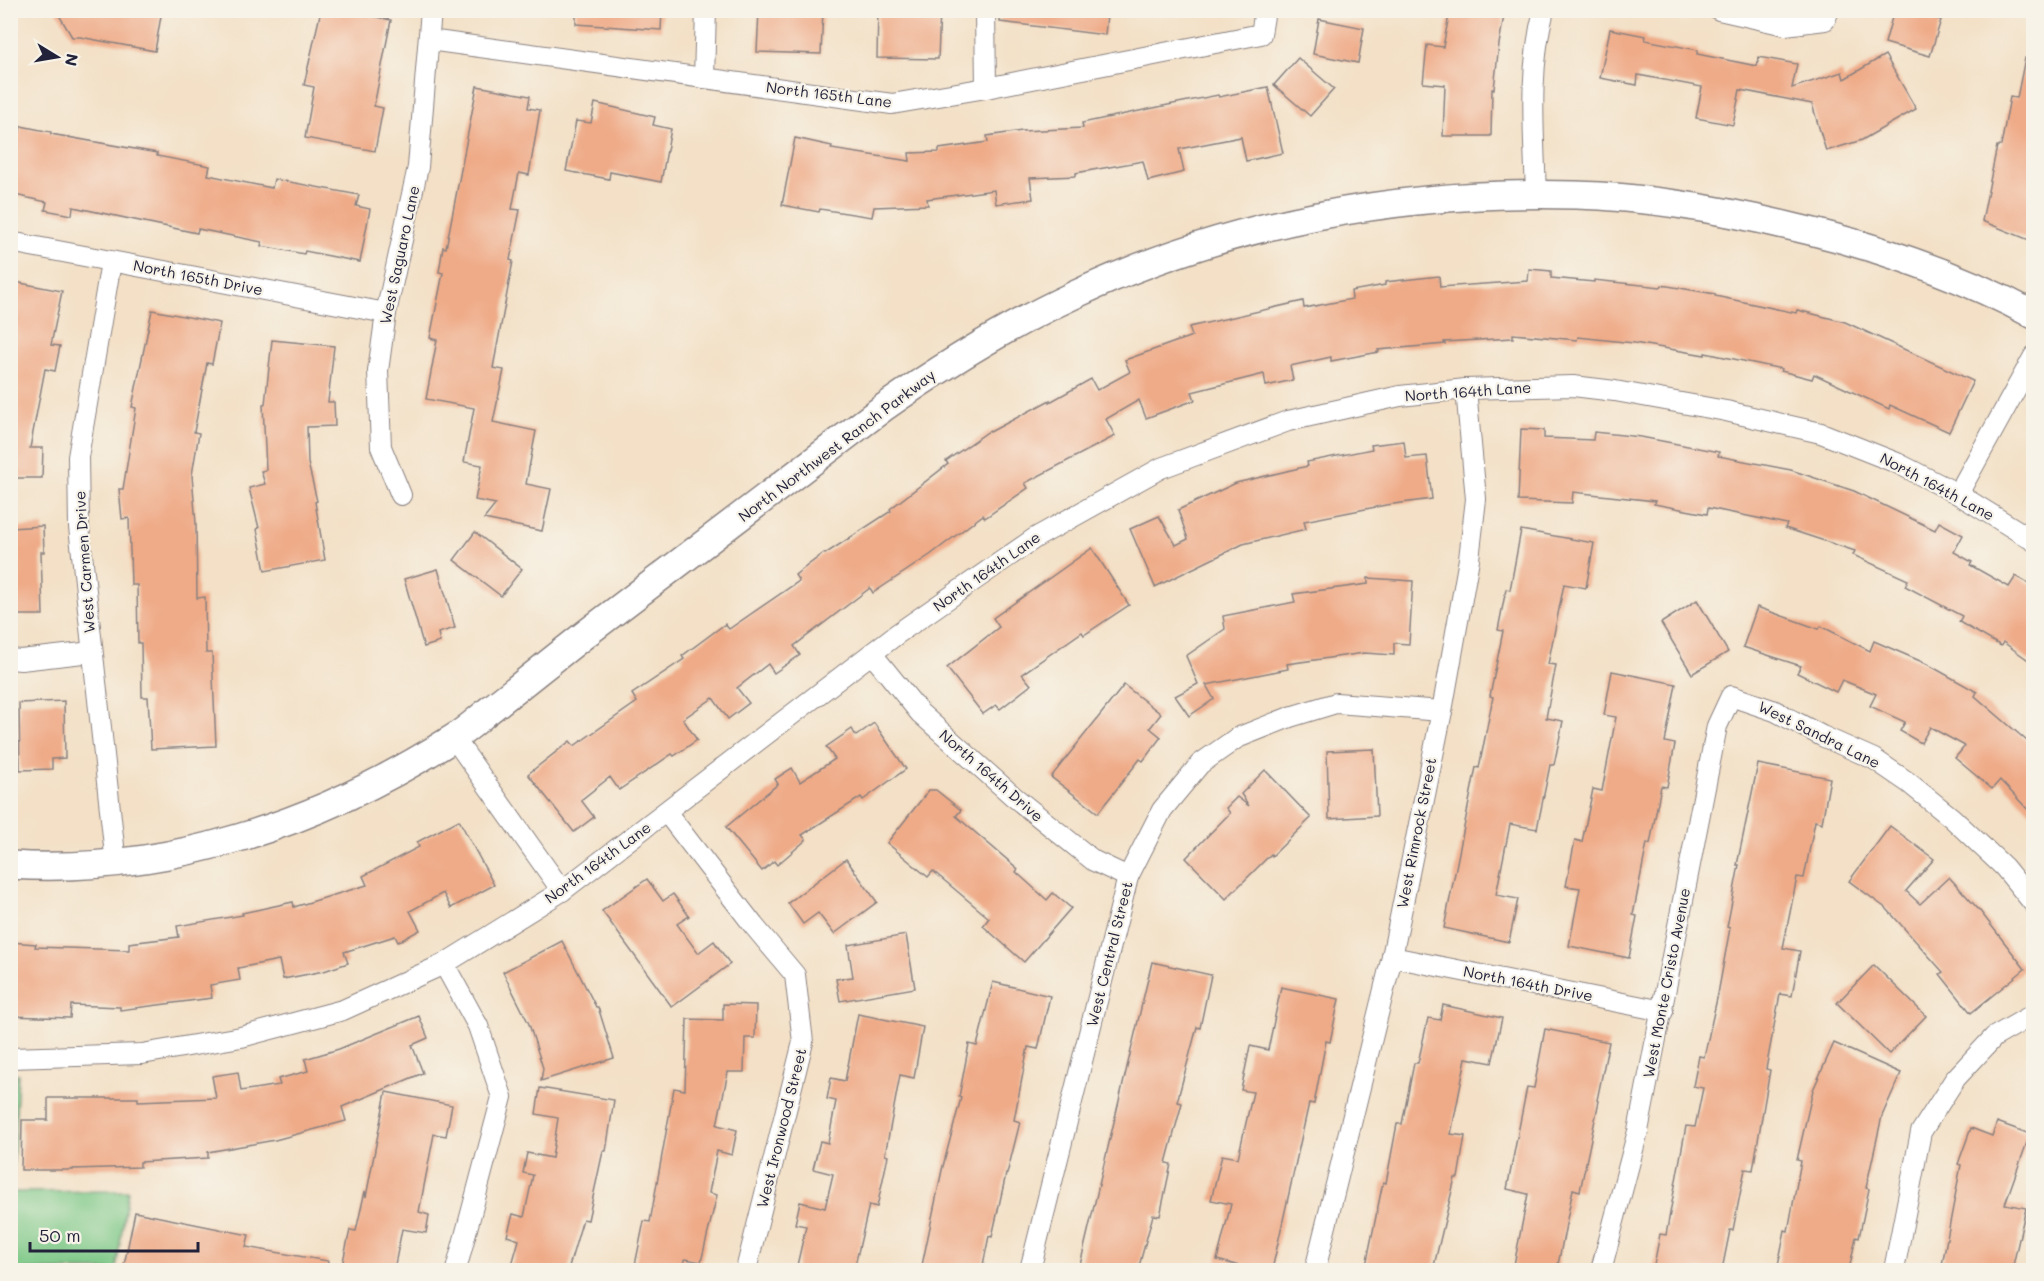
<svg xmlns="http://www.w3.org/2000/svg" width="2044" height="1281" viewBox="0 0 2044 1281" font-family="Mali,sans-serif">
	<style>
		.green { fill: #7dc887; stroke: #507561; stroke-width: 1.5 }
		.building { fill: #efab88 }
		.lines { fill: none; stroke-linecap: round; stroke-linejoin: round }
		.street-casing { stroke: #8a8180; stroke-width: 22 }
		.secondary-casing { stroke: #8a8180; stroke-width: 30 }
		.street { stroke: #fff; stroke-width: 20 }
		.secondary { stroke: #fff; stroke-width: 27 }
		.labels { text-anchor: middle; stroke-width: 4.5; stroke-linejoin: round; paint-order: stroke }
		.street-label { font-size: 15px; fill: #22223b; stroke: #f7f3e8 }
	</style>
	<rect width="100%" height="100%" fill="#f7f3e8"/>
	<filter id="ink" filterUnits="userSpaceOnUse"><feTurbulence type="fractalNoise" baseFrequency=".0167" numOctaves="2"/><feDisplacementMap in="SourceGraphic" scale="12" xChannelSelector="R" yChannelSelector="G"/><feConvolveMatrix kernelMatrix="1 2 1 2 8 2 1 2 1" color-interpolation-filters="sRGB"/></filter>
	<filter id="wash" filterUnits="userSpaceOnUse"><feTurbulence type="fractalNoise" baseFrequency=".008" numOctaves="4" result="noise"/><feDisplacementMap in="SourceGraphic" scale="24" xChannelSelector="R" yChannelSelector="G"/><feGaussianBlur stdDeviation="1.35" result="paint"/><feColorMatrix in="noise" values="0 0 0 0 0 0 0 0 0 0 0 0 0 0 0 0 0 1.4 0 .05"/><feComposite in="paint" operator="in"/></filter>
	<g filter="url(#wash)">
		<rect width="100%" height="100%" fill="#f3e0c6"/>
		<path class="green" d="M11,1073l7,1 -6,118 116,-1 -12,79h-105z"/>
		<g id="blocks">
			<g class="building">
				<path d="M56,10h106l-7,41 -75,-14h-8z"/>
				<path d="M321,10h52l-2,6 20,4 -17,86 9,2 -8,43 -70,-13 9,-51 -10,-2z"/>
				<path d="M576,10h86l-1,20 -85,-6z"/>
				<path d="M759,10h64l-2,44 -64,-2z"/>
				<path d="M878,10h62l-2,49 -61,-1z"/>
				<path d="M1001,10h101l-1,3 6,1 -2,21 -105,-13z"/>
				<path d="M1450,10h55l-6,34 -5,45h-2l-1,47h-48l2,-51 -22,-2 4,-38 16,2z"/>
				<path d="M1894,10h15l32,10 -11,36 -45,-13z"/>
				<path d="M1319,19l45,9 -6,35 -45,-9z"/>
				<path d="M1610,29l36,7 -1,4 53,10 -1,4 60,12 2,-9 38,7 -5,24 50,-16 2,7 41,-24 31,54 -54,31 -36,11 -14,-47 -72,-14 -7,35 -37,-7 6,-31 -64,-12 -1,10 -37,-7z"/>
				<path d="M1298,58l36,31 -24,27 -36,-31z"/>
				<path d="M2025,58l9,1v183l-52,-21 15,-75h4l9,-49 7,1z"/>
				<path d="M477,86l53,10 -2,12 12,2 -11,65 -10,-2 -7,36 8,1 -10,50 3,1 -20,107 11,2 -11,52 43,9 -10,53 25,5 -9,42 -58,-12 12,-15 -21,-4 7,-35 -18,-3 10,-54 -48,-9 11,-59 -7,-2 13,-65 -4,-1 4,-25 3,1z"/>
				<path d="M1268,87l15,66 -37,8 -5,-24 -62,12 5,23 -36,9 -5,-20 -67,12v3l-46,2 3,21 -37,5 -2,-14 -67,9 1,6 -54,2 -2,10 -52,-8 -1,3 -37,-7 13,-67 37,8 -1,3 79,12 -1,-8 30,-1v-3l49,-7 -1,-6 35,-5 61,-3 -1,-5 81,-17 55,-11 1,2z"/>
				<path d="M595,103l60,14 -2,8 18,4 -10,53 -51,-10 -1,7 -43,-8 10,-50 15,2z"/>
				<path d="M21,126l30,6v2l106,19v3l53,10 -2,9 64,13 2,-9 85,16 -3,11 14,3 -10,53 -55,-11 -1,3 -43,-8 1,-4 -64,-13 -1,4 -124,-26 -1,8 -27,-5 2,-8 -37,-8v-61l9,2z"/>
				<path d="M1529,269l22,2v7l43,4v-2l67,7 1,-2 53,9v2l81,17 1,-3 48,12 128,59 -24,51 -59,-27 -1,4 -75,-35 -2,5 -31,-8 1,-2 -77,-16v2l-71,-12 -56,-6 -1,3 -64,-6v4l-69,4 1,2 -67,6 1,2 -48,9v-4l-41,9 3,14 -27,6 -2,-12 -72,18 3,8 -49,18 -7,-18 -33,19 9,17 -90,47 3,5 -43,30 -2,-3 -53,40 -57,38 -3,-5 -76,58 6,9 -26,18 -6,-9 -31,24 12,15 -21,16 -15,-21 -30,21 14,21 -23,16 -2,-2 -53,36 -9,-13 -29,23 13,17 -20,15 -46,-58 42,-33 4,5 63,-44 -5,-8 52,-35 -2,-3 43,-32 4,5 70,-48 -4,-6 29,-22 1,1 66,-43 -1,-2 58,-45 -2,-3 43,-30 1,1 60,-32v2l41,-23 6,11 33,-18 -5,-12 67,-24 -3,-9 114,-26 1,7 48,-9 -1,-8 34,-6v-3l54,-6 1,11 88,-6z"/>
				<path d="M10,281l52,10 -11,54 9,1 -5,25 -10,-2 -15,79h13l-1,30h-32z"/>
				<path d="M152,310l68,13 -8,41 -5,-1 -13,69 5,1 -7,42 4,49 1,74 8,-1 1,56h6l4,93 -65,3 -3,-52h-6l-1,-54h-3l-1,-58h-6l-2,-67 -7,1 -3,-30h4l13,-81 -4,-1z"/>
				<path d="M272,340l62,6 -6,56h6l1,24 -28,1 1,36 9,38 -2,1 10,58 -60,11 -8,-42 2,-1 -10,-40 16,-4 -4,-13 5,-1 -3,-66h2z"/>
				<path d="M1521,429l23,1v8l49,2 1,-8 47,5 78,15 -1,4 73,14 63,21 81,39 4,-8 24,13 -9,17 18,10 -2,3 39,22 7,-11 18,10v78l-31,-22 -2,4 -42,-24 3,-6 -57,-30 3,-6 -55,-25 2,-4 -70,-23 2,-4 -79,-16 -1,6 -53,-10 1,-3 -82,-9 -1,11 -54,-2z"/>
				<path d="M1404,441l2,17 21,-2 5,43 -46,6 -82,16 2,8 -63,15 -88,43 -25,-58 29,-13 17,29 12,-6 -10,-29 58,-27 72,-17 -1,-4 65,-13 -1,-4z"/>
				<path d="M43,526l1,26h-3l2,63h-33v-87z"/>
				<path d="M1521,530l73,13 -8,45 -22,-4 -16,80 8,1 -10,53 17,3 -9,44h-4l-13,64 -27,-5 -14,71 22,4 -9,43 -65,-14 32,-161 3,1 14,-71 -3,-1 13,-65 -5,-1 8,-41 4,1z"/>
				<path d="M475,532l47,37 -21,27 -47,-36z"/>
				<path d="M1092,548l37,57 -45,30 -2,-3 -60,42 9,11 -31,24 -4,-4 -13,9 -36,-46 52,-41 -6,-9z"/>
				<path d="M438,569l17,59 -17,5 2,9 -16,5 -20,-68z"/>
				<path d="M1368,578l45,3 -4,63 -15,-1v12l-30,-2 -77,11 1,5 -82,16 8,14 -25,17 -14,-20 23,-12 -12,-28 39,-27 -2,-13 72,-14 -2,-8 75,-10z"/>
				<path d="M1697,600l31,52 -36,22 -31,-51z"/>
				<path d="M1757,607l62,22 2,-3 49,25 4,-10 53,23 50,28 -2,4 59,51v69l-34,-36 -8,9 -37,-31 10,-12 -35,-19 -9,16 -21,-12 5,-9 -35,-16 6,-12 -34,-14 -6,12 -39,-19 4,-7 -58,-19z"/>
				<path d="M1612,671l64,13 -11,58 10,2 -8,43 -6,-1 -11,58 -3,-1 -14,72 4,1 -8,42 -60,-12 11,-58 -14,-2 9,-46 7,2 11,-53 9,2 14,-74 -12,-2z"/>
				<path d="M1124,685l37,29 -11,14 11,9 -18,24 -3,-2 -42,54 -47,-36z"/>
				<path d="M64,701l1,57 -13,1v10l-32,1 -1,-67z"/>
				<path d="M874,723l32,46 -43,31 -2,-3 -59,38 4,5 -29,25 -3,-4 -12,10 -36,-44 52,-43 -3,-5 17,-11 8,14 35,-23 -9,-12 26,-18 4,7z"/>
				<path d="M1374,749l3,67 -48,3 -2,-68z"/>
				<path d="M1758,764l72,14 -8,45 -7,-2 -11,57 -7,-1 -14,71 17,3 -8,45 -12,-2 -14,75 4,1 -17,100 -8,-1 -12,61h-3l-8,40h-69l7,-36 6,1 20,-109 9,1 8,-39 -10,-2 6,-30 5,1 14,-63 12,-66 -3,-1 12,-62h-2z"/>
				<path d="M1265,770l46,48 -39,38 -1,-2 -45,45 -40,-41 44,-45 -4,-5 11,-11 12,9 -8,-12z"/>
				<path d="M929,790h7l25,20 -5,6 62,53 -2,3 31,28 6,-7 18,15 -47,54 -41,-36 6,-8 -56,-47 -5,6 -41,-34z"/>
				<path d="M459,820l35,65 -43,23 -8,-15 -33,18 10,19 -22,12 -3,-6 -51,16 4,11 -24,8 -41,8 -4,-19 -41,8 2,12 -30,5 2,13 -92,12v-3l-49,-2 -1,13 -60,-2v-74l26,2 -1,3 94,3v-7l50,-6 -2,-11 66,-11 -1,-2 51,-11 1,5 73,-22 -4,-9 56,-29 -2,-5z"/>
				<path d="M1890,826l44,33 -28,32 14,13 29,-27 31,34 45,58 -54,44 -31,-39 3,-2 -56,-63 -38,-28z"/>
				<path d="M846,859l31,43 -43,32 -16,-21 -15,11 -15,-21z"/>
				<path d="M647,879l16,22 10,-7 16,22 -12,8 21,29 16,-12 16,23 -58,43 -70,-96z"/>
				<path d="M906,935l9,53 -75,13 -4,-22 17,-2 -5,-32z"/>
				<path d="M562,941l34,66h2l16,51 -73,23 2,-13 -14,-44 -26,-52z"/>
				<path d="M1152,962l59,13 -11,53 -3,-1 -20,75 5,1 -16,60 5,1 -11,52 -7,-1 -15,55h-38l-20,-5z"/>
				<path d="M1874,965l52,51 -37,38 -52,-51z"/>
				<path d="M993,982l57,14 -12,53 -10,-2 -14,73 6,2 -13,52h-1l-14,63 -3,-1 -7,34h-61l21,-100 19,-72 -2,-1 10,-53 8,2z"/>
				<path d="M1281,987l58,12 -9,43 -4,-1 -12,63 -5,-1 -37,167h-17l-38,-10 14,-56 -20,-4 11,-45 16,3 15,-66 -12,-2 9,-44 18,4z"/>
				<path d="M723,1004l33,1 -1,33h-10l-1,34h-16l-11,53 20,5 -5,25 -15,-4 -8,42 8,2 -16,67 -16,-3 -2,11h-49l10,-49 6,1 24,-134 11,2 2,-71 36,1z"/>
				<path d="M1443,1005l59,13 -10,45 -26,-5 -15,76 14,2 -7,42h-3l-22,92h-68l18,-88 3,1 11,-59h5l12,-61h4l10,-45 12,2z"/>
				<path d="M858,1014l65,13 -9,51 -14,-3 -15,80 3,1 -11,51 -8,-2 -15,65h-58l10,-44 -11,-2 5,-22 25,6 8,-34 -20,-5 7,-28 8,2 8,-42 -9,-2 4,-21 14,3z"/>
				<path d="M419,1016l9,22 -16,7 11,28 -81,34 4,14 -71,19 -67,12v6l-68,4v5l-67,2v1h-52l1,-50h26v-22h90v3l78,-3 -4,-22 26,-4 3,19 39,-6 -2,-6 30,-8 -3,-12 34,-10z"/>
				<path d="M1545,1029l64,13 -12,58 2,1 -19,90 -7,-2 -16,81h-44l15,-76 -21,-5 20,-102 7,1z"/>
				<path d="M1834,1043l67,30 -19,43 -16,72 3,1 -10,49 -3,-1 -7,33h-72l8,-40 3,1 13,-70 -4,-1 16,-70z"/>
				<path d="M540,1088l74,12 -8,51h-3l-15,69 -5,-1 -15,51h-47l-10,-2 8,-28 -12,-4 6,-22 11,3 9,-42 -10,-2 4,-20 25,5 6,-40 -22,-4z"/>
				<path d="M386,1092l66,13 -6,31 -12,-2 -15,78 10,3 -3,18 -24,-4 -8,41h-53l9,-40 6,1 9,-40 1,6z"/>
				<path d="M1997,1122l33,12 -25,70 21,4 -14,62h-71l20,-105 -3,-1 13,-36 21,8z"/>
				<path d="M135,1212l114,23 -3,12 82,14 -1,9h-204z"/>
			</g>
		</g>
	</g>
	<g filter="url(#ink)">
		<use href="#blocks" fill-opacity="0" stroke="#8a8180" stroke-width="1.5"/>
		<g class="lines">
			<g class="street-casing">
				<g id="street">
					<path d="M985,10l1,78"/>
					<path d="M1719,10l66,15 40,-5 4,-10"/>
					<path d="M429,40l463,64 94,-16 275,-54 4,-24"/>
					<path d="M704,78l2,-68"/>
					<path d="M1536,194c-2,-61 -8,-123 8,-184"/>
					<path d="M10,242l376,71"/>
					<path d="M111,262l-33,195 1,70 37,337"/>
					<path d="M1958,494l76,-138"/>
					<path d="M401,495l-20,-48 -3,-76 8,-58 32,-146 13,-157"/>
					<path d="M872,654l48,59 93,83 81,65 34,16"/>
					<path d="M10,659l11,1 71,-8"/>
					<path d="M454,738l108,153"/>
					<path d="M667,813l87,113 41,49 8,67 -57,228"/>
					<path d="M1392,957l271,54"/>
					<path d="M444,964l34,62 24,71 -46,173"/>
					<path d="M10,1058l132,-4 99,-17 102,-27 101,-46 118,-73 335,-257 138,-96 126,-70 127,-47 112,-25 66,-7 107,-3 42,5 111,20 95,22 76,30 61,31 76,47"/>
					<path d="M1030,1270l98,-393 34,-67 38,-46 37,-26 53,-21 46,-14 106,8"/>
					<path d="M1315,1270l77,-313 50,-246 27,-152 7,-60 -10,-110"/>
					<path d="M1601,1270l37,-139 79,-405 14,-30 44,15 47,25 52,23 35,24 43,35 52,49 30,37"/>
					<path d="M1894,1270l27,-138 34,-53 39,-42 40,-23"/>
				</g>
			</g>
			<g class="secondary-casing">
				<path id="secondary" d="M10,865c158,10 310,-42 442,-126 13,-8 24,-18 36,-28 35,-27 69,-55 104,-82 97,-73 194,-147 291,-221 60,-42 122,-81 189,-112 156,-74 332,-106 504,-101 73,2 147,15 217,32 83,19 165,47 241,88"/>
			</g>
			<use href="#street" class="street"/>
			<use href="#secondary" class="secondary"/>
		</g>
	</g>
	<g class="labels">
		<g class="street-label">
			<text transform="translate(829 95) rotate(7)" y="5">North 165th Lane</text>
			<text transform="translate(400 255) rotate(-78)" y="5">West Saguaro Lane</text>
			<text transform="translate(198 278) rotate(11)" y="5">North 165th Drive</text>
			<text transform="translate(1468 392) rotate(-4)" y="5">North 164th Lane</text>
			<text transform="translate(837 446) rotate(-37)" y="5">North Northwest Ranch Parkway</text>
			<text transform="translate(1937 487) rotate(28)" y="5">North 164th Lane</text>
			<text transform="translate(85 562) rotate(-94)" y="5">West Carmen Drive</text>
			<text transform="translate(987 572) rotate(-35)" y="5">North 164th Lane</text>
			<text transform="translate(1819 735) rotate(26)" y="5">West Sandra Lane</text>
			<text transform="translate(991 776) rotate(41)" y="5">North 164th Drive</text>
			<text transform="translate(1417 833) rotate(-79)" y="5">West Rimrock Street</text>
			<text transform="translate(598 863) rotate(-36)" y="5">North 164th Lane</text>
			<text transform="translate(1110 954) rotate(-76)" y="5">West Central Street</text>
			<text transform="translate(1667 983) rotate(-79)" y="5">West Monte Cristo Avenue</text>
			<text transform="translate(1528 984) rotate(11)" y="5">North 164th Drive</text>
			<text transform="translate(782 1128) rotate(-76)" y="5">West Ironwood Street</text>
		</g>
	</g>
	<rect width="2044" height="1281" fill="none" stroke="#f7f3e8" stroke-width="36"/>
	<g transform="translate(57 57) rotate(101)" stroke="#f7f3e8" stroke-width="4.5" paint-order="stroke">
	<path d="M0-4.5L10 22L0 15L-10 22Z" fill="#22223b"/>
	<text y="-9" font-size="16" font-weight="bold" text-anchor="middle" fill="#22223b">N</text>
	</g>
	<path d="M30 1242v9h168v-9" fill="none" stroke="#22223b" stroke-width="3"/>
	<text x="39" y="1242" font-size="18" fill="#22223b" stroke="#f7f3e8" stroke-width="4.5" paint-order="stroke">50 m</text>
</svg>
